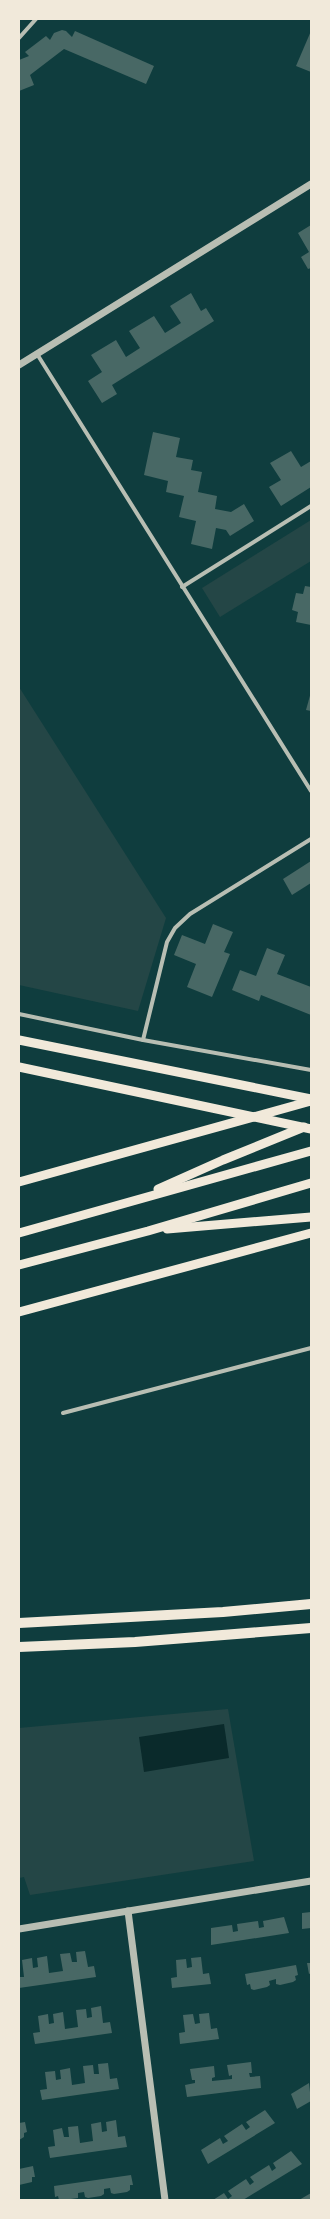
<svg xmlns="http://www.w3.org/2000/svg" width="330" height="2219" viewBox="0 0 330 2219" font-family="'Crimson Pro',serif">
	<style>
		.green { fill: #244646 }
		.water { fill: #0a2a2b }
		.building { fill: #486865 }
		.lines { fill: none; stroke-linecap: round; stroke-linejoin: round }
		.minor { stroke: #b8beb3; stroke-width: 4 }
		.tertiary { stroke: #b8beb3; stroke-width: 7 }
		.primary { stroke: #f1e9da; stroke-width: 9 }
		.trunk { stroke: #f1e9da; stroke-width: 9 }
		.motorway { stroke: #f1e9da; stroke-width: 10 }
	</style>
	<rect width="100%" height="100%" fill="#0f3d3e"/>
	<g class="green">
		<path d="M311,520v41l-91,56 -18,-29z"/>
		<path d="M19,687l147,231 -28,93 -119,-26z"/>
		<path d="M228,1709l26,152 -224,34 -6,-18 -5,1v-150z"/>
	</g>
	<path class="water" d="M224,1724l5,34 -85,14 -5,-35z"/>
	<g class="building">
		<path d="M62,30l4,1 6,6 3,-6 79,35 -8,18 -82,-35 -34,26 4,10 -15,6v-31l10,-4 -4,-4 21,-16 4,4 4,-7z"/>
		<path d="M311,31v41l-15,-6z"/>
		<path d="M311,225v43l-3,1 -7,-12 8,-5 -11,-19z"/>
		<path d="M191,293l10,18 5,-3 8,13 -102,64 5,9 -15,9 -14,-22 14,-9 -11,-17 25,-15 10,17 14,-9 -11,-17 25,-15 11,17 16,-10 -11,-17z"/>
		<path d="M153,432l27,6 -4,19 17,3 -2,10 11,2 -4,20 19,4 -2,13 16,3 13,-8 10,17 -24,15 -4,-6 -10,-2 -4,21 -21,-5 5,-23 -17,-4 5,-21 -18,-4 2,-11 -24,-6z"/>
		<path d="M291,451l10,16 10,-6v26l-30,19 -12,-19 12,-7 -11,-17z"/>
		<path d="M305,586l6,1v38l-15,-3 2,-10 -6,-2 4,-17 7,1z"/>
		<path d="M311,692v19l-5,-1z"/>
		<path d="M311,861v22l-19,12 -9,-16z"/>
		<path d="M213,924l20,8 -9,20 6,2 -18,43 -25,-10 9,-23 -22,-9 8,-20 23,9z"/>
		<path d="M267,948l18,7 -8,19 34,13v28l-50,-20 -2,6 -27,-11 8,-20 16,6z"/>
		<path d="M311,1912v16l-9,1v-16z"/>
		<path d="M284,1917l5,16 -78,12v-17l21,-3 1,7 5,-1 -1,-7 21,-3 1,7 5,-1 -1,-6z"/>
		<path d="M85,1951l3,16 6,-1 2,11 -77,11v-11h5l-2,-17 10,-2 1,10 5,-1 -1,-9 10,-2 2,17 14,-2 -3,-17 10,-1 2,9h5l-1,-10z"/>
		<path d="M201,1957l2,17 6,-1 2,11 -39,4 -1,-10 6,-1 -1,-17 10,-1 1,9 5,-1 -1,-9z"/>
		<path d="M307,1963h4v10l-2,1z"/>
		<path d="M296,1965l2,10 -3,1 1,4 -3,2 -13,3 -4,-1v-5l-7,2 1,4 -3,2 -13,3 -3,-1 -1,-5 -3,1 -2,-11z"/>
		<path d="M101,2006l2,17 7,-1 2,11 -77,11 -2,-11 7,-1 -2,-16 10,-2 1,10 5,-1 -1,-9 10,-2 2,17 13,-2 -2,-17 10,-1 1,9 5,-1 -1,-9z"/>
		<path d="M209,2013l2,16 6,-1 2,11 -39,5 -1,-11 6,-1 -2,-17 10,-1 2,10 5,-1 -1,-9z"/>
		<path d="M251,2062l1,11h-3l1,4 10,-1 1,12 -74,9 -2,-12 10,-2v-3h-3l-2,-11 24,-3 1,11 -3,1v3l20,-2v-4l-3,1 -2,-11z"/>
		<path d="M108,2063l2,16 7,-1 2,11 -77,11 -2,-10 7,-1 -2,-17 10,-1 1,9 5,-1 -1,-9 10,-2 2,17 13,-2 -2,-17 10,-1 1,9h5l-1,-10z"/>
		<path d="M309,2083l2,18 -14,8 -6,-15z"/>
		<path d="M265,2110l10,13 -67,41 -7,-14 19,-12 3,6 5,-3 -4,-5 18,-12 4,6 4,-3 -4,-5z"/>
		<path d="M116,2120l2,17 7,-1 2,11 -77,11 -2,-11 7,-1 -2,-16 9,-2 2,9h5l-1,-10 10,-1 2,17 13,-2 -2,-17 10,-2 1,10 5,-1 -1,-9z"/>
		<path d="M25,2122l2,10 -3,1v4l-5,3v-17z"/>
		<path d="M291,2151l11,13 -59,36h-30l11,-7 4,6 4,-3 -4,-5 18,-12 4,6 4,-3 -4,-5 19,-12 3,6 4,-3 -3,-5z"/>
		<path d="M33,2166l2,11h-3v5l-13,3v-16z"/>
		<path d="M131,2175l2,10h-3v5l-3,2 -13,2 -3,-1 -1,-5 -6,1v5l-3,2 -13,2 -3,-1 -1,-5 -6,1v5l-14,2h-5l-1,-4 -3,1 -1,-11z"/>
		<path d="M311,2193v7h-12z"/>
	</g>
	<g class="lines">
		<g class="minor">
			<path d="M19,38l17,-19"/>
			<path d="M37,354l274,437"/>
			<path d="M182,587l129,-81"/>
			<path d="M19,1014l124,26 168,30"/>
			<path d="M143,1040l24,-98 8,-14 15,-14 121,-75"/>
			<path d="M63,1413l248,-65"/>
		</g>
		<g class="tertiary">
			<path d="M19,365l292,-181"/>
			<path d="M128,1911l37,289"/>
			<path d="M19,1929l292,-48"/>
		</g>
		<g class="primary">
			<path d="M19,1040l292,59"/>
			<path d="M19,1182l292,-81"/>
			<path d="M19,1312l292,-79"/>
		</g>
		<g class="trunk">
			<path d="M19,1067l292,62"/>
			<path d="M158,1189l65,-29 81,-33"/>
			<path d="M167,1229l144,-12"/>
			<path d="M19,1233l292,-82"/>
			<path d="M19,1265l129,-34 163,-48"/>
		</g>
		<g class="motorway">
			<path d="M19,1623l204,-11 88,-8"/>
			<path d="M19,1647l116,-5 176,-14"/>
		</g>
	</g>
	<rect width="330" height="2219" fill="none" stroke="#f1e9da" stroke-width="40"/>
</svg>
